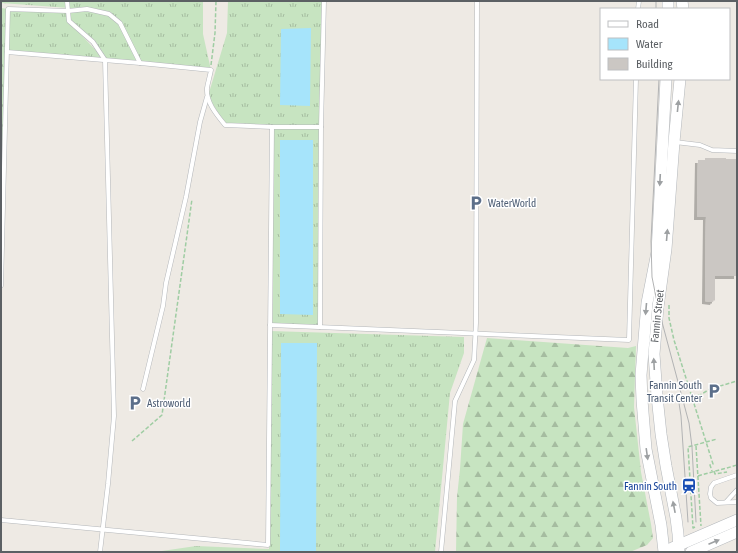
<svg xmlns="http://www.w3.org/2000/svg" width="738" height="553" viewBox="0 0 738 553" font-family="'Asap Condensed',sans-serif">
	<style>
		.grass { fill: url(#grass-tufts); fill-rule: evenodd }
		.forest { fill: url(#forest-firs) }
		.water { fill: #a6e4fb }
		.building { fill: #cbc7c3; filter: url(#shadow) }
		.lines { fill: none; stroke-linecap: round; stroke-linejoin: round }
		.lane-casing { stroke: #b4b7ba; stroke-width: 5 }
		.secondary-casing { stroke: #b3b7bb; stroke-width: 12 }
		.path { stroke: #9fcda3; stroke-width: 1.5; stroke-dasharray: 4 2; stroke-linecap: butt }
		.lane { stroke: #fff; stroke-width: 4 }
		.secondary { stroke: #fff; stroke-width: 11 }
		.tram { stroke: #b2b3b4; stroke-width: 1 }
		.oneway { fill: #9da0a2 }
		.labels { text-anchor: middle; stroke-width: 3; stroke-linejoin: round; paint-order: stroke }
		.service-label { font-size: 11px; fill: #4e5e75; stroke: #fff; text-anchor: start }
		.street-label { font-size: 11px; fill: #5c6064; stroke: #fff }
		.transit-label { font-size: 11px; fill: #164399; stroke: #fff; text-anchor: end }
	</style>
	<defs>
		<pattern id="grass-tufts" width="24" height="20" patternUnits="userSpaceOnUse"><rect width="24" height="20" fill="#c7e4c1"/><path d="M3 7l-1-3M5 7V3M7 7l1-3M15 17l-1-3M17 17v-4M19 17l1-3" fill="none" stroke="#a5bca0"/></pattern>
		<pattern id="forest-firs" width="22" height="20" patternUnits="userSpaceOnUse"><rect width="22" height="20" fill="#c7e4c1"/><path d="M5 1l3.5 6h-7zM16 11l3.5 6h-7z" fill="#a5bca0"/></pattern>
		<filter id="shadow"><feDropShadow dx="-3" dy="3" stdDeviation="0" flood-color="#0004"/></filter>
	</defs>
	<rect width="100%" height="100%" fill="#eeeae4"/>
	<g class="grass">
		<path d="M1,1h202v33l8,36 -204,-18 -6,237v-281l7,1h75l-82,-6zM72,25l21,17 10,16z"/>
		<path d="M228,1h96l-4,326 -50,-2 2,-198 -47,-2 -17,-29 19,-63z"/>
		<path d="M270,331l194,6v16l-14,40 -15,159h-280l41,-6 73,3z"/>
	</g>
	<path class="forest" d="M487,338l141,10 8,-2 -2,61 7,65 10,52 2,14 -6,7 -17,7h-174l1,-55 3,-28 3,-45z"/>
	<g class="water">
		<path d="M311,28l-1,78 -30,-1 1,-76z"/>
		<path d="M280,140h33v175l-33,-1z"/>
		<path d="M281,343h36l-1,209h-36z"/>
	</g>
	<path class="building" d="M705,158h21v1h11v117h-22v25l-1,-1 -1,2 -8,-1 1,-84h-9l1,-57h7z"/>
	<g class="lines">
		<g class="lane-casing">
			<g id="lane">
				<path d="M67,1l2,20 24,21 12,18 9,356 -6,68 -8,68"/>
				<path d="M638,9l1,-8"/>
				<path d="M7,52l133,11"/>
				<path d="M675,142l25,3 12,5 25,1"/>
				<path d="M1,286l7,-277 60,2 19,-2 22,5 11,9 20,40 71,7c-1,6 -3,12 -4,18 -1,14 9,26 18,37l47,2"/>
				<path d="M270,325l359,15 7,-261"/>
				<path d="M320,327l1,-200"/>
				<path d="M143,389l20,-83 3,-23 20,-86 14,-75 7,-25"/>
				<path d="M737,475l-23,8 -3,4 -1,7 1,4 6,5 20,-1"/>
				<path d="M726,502l11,-12"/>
				<path d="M1,520l267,25 4,-418h49l3,-126"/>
				<path d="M441,552l14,-151 19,-41 2,-37 1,-322"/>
			</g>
		</g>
		<g class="secondary-casing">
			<g id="secondary">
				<path d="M668,1v8"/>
				<path d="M682,1l1,8"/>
				<path d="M672,548l65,-28"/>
				<path d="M664,552l-3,-27 -15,-76 -4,-49 -1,-25 6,-72 10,-51 9,-173"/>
				<path d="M679,552l-1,-18 -2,-16 -10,-52 -5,-32 -4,-38 -3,-42 4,-47 8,-58 8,-107 6,-63"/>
				<path d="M691,552l46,-20"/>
			</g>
		</g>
		<g class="path">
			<path d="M211,65l4,-32 1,-32"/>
			<path d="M669,305v13l5,22 39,124 -3,1 2,6"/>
			<path d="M692,397l8,-2 10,-6 27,-8"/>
			<path d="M132,441l30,-26 30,-216"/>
			<path d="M696,446l5,80"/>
			<path d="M714,471l1,3 12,-2"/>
			<path d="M698,476c13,-4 26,-7 39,-11"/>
			<path d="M695,527l-2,1 -5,-81 29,-8"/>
		</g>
		<use href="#lane" class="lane"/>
		<use href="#secondary" class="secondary"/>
		<g class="tram">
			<path d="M656,1v8"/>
			<path d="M659,79l-8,162 1,36 6,30 31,116 3,24 4,75"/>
			<path d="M679,403l2,13 7,106"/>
		</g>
	</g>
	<defs><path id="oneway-solid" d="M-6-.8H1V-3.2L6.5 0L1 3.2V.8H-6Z"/></defs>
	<g class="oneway">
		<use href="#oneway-solid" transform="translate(678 106) rotate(-84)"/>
		<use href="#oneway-solid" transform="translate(660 180) rotate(93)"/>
		<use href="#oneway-solid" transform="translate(667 235) rotate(-85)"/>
		<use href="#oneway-solid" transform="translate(646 309) rotate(95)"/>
		<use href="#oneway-solid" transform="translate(654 364) rotate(-93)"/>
		<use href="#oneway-solid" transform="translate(647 454) rotate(82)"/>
		<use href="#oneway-solid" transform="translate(674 507) rotate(-101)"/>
		<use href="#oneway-solid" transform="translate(714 542) rotate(-23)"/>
	</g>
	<defs>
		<g id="parking-bare" transform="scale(1.2)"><path d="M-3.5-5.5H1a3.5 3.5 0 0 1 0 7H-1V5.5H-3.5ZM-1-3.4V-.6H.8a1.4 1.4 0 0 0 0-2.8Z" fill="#5c6f8a" stroke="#fff" stroke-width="2.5" paint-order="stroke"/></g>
		<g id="station-bare" transform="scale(1.2)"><path d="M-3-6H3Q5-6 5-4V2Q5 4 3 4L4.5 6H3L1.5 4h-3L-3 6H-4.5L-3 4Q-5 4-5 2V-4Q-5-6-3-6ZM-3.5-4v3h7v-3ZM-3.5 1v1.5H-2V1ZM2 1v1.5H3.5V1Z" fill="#1a4fb4" stroke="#fff" stroke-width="2.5" paint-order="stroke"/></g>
	</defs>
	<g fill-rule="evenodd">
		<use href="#parking-bare" x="476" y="203"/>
		<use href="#parking-bare" x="714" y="391"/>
		<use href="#parking-bare" x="135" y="403"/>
		<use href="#station-bare" x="689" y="486"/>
	</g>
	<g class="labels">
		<g class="service-label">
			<text x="488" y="207">WaterWorld</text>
			<text x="702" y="389" text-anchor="end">Fannin South<tspan x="702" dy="13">Transit Center</tspan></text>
			<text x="147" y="407">Astroworld</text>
		</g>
		<g class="street-label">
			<text transform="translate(657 316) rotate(-84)" y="4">Fannin Street</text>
		</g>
		<g class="transit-label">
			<text x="677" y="490">Fannin South</text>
		</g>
	</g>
	<rect width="738" height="553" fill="none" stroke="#5c6064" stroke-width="4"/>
	<rect x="600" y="8" width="130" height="72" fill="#ffffff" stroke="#bebfc1"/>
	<rect x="608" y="21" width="20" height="6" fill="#ffffff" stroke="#bebfc1"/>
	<text x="636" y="28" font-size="12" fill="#5c6064">Road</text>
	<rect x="608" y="38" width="20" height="12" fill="#a6e4fb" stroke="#bebfc1"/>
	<text x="636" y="48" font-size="12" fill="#5c6064">Water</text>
	<rect x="608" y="58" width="20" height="12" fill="#cbc7c3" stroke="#bebfc1"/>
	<text x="636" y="68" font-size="12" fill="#5c6064">Building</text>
</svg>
